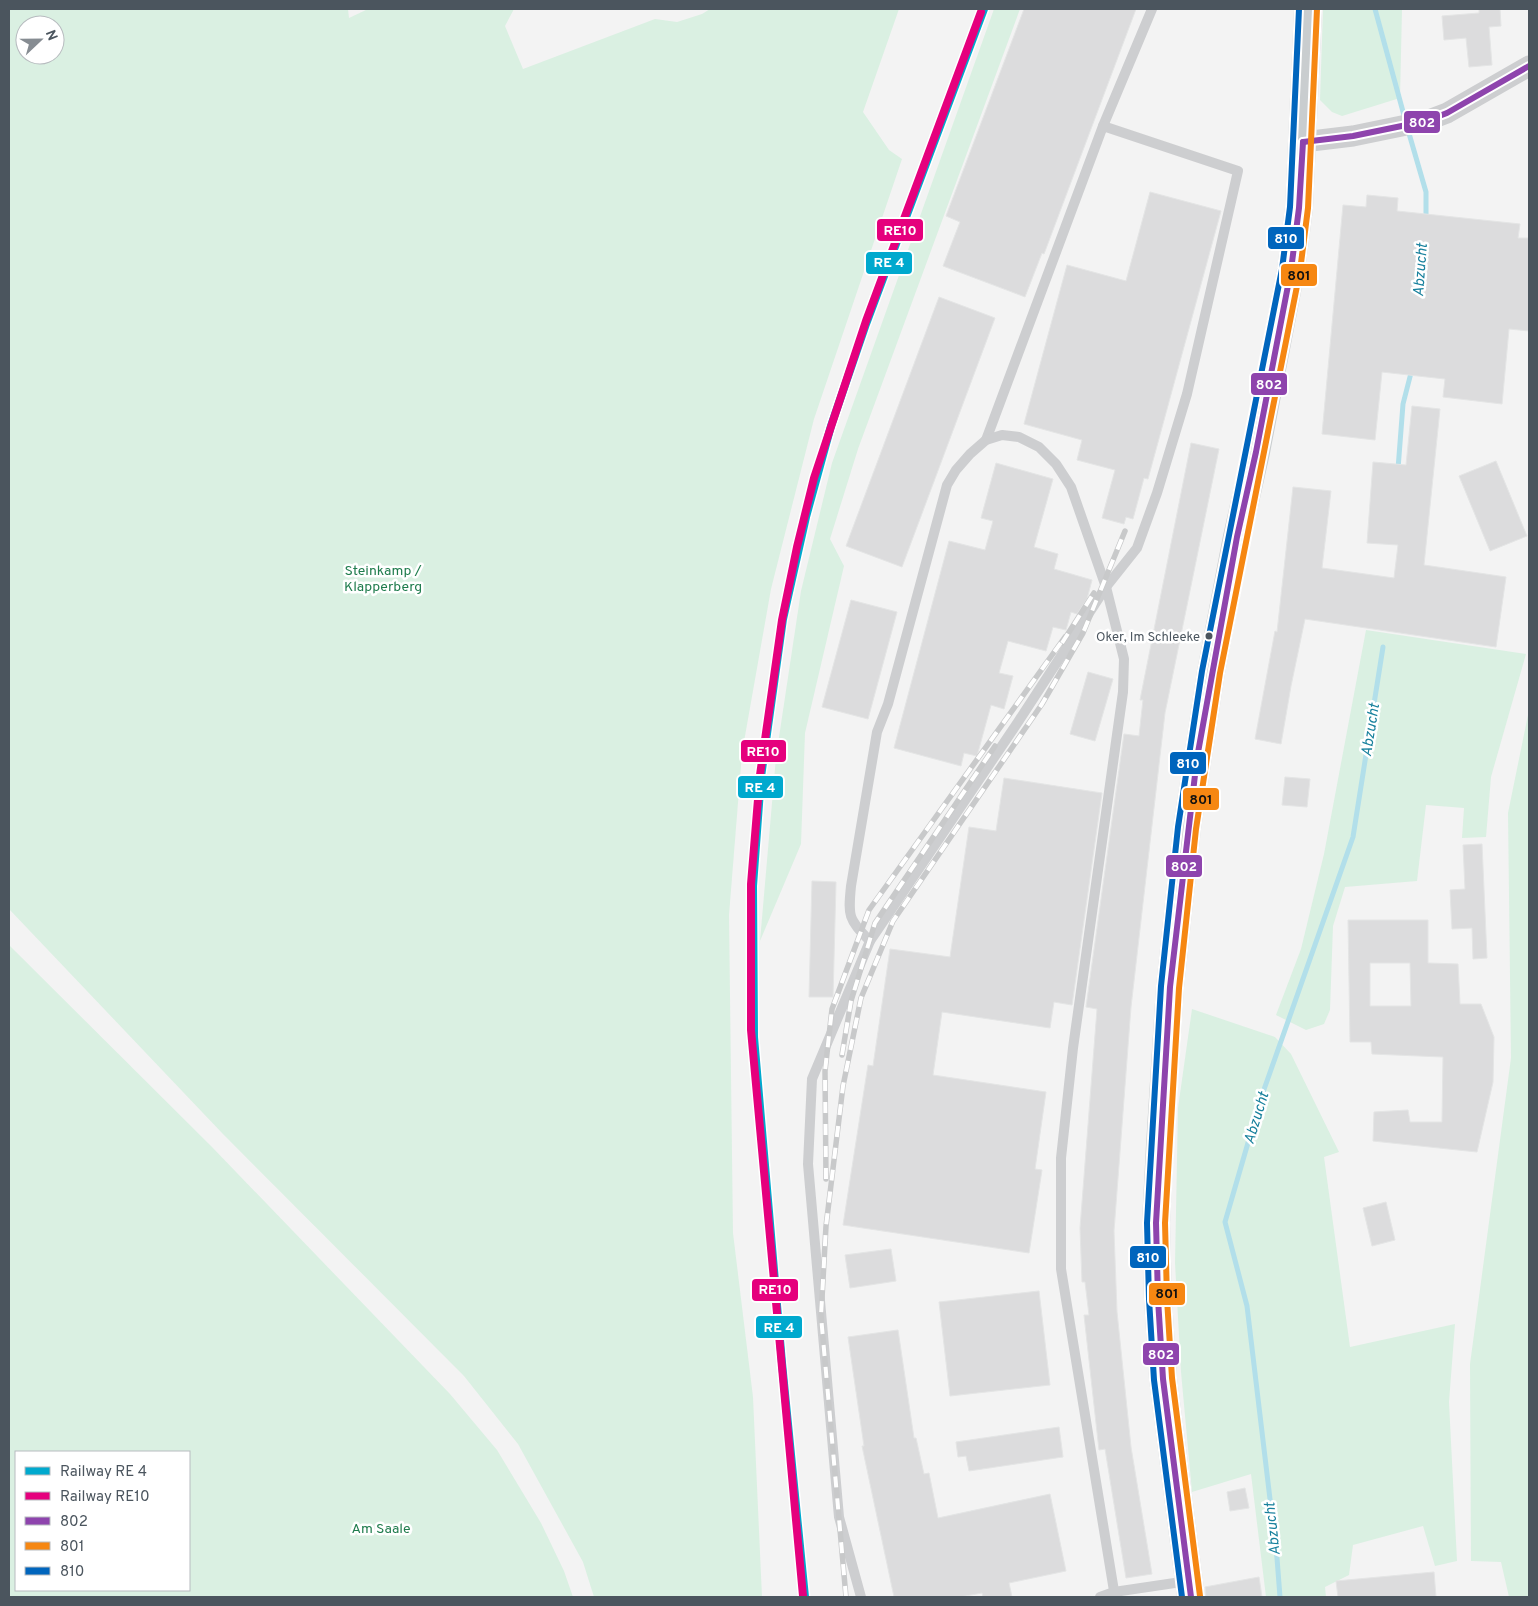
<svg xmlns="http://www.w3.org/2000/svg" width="1538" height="1606" viewBox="0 0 1538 1606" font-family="Overpass,sans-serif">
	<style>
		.green { fill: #daf0e2; fill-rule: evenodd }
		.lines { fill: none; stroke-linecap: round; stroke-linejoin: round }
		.stream { stroke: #b2dfea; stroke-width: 5 }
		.building { fill: #dcdcdd; stroke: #e4e5e5; fill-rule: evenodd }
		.service { stroke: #cdced0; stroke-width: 10 }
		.minor { stroke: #cdced0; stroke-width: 21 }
		.primary { stroke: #c9cdcf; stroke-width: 28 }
		.rail-casing { stroke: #c8c9ca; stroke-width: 5.5 }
		.rail { stroke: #fff; stroke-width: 4; stroke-dasharray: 11; stroke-linecap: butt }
		.bus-1-casing { stroke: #fff; stroke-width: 10 }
		.bus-2-casing { stroke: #fff; stroke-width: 10 }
		.bus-3-casing { stroke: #fff; stroke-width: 10 }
		.bus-1 { stroke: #8e44ad; stroke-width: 6 }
		.bus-2 { stroke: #f68712; stroke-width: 6 }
		.bus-3 { stroke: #0065bd; stroke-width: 6 }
		.rail-1-casing { stroke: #fff; stroke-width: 11 }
		.rail-2-casing { stroke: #fff; stroke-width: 11 }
		.rail-1 { stroke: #00a9ce; stroke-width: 8 }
		.rail-2 { stroke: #e5007d; stroke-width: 8 }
		.bus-dot { fill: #4b555e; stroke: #fff; stroke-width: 2 }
		.labels { text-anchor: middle; stroke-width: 5; stroke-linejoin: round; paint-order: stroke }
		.bus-label { font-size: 13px; fill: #4b555e; stroke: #fff; text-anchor: end }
		.park-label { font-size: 14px; fill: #1f7c4d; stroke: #fff }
		.water-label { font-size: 15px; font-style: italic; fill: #18819d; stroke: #fff }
		.line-badge { stroke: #fff; stroke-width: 2 }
		.badge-label { font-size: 14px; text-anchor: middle; font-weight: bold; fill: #fff }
		.pale-badge-label { font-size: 14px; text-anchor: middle; font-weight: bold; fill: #111 }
	</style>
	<rect width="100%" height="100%" fill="#f3f3f3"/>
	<g class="green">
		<path d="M9,9h339l1,9 19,-9h146l-9,17 18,43 132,-50 22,3 25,-8 8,-5h189l-36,103 26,38 13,9 -88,260 -43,170 -29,164 -13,162 4,318 20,164 9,200h-168l-11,-35 -65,-118 -54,-68 -242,-243 -213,-224zM25,25h30v30h-30z"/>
		<path d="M994,9h26l-162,440 -28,90 14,27 -39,167 -4,111 -41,97 16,-184 25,-166 31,-128z"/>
		<path d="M1323,9h79l-2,89 -58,18 -10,-4 -12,-12z"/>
		<path d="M1366,630l160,24 -35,123 -5,60 -24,1 2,-30 -38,-3 -9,76 -72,6 -12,39 -3,84 -6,14 -18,6 -30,-15 25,-66 23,-95z"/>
		<path d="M1529,710v887h-20l-8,-35 -30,-1 -1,-197 41,-306 -3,-245z"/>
		<path d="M9,945l203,202 238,247 47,56 44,73 23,48 9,26h-564zM16,1452h173v138h-173z"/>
		<path d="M1192,1009l83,28 16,17 48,98 -15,5 26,190 105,-23 -6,78 8,159 -22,5 -12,-40 -70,19 -4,30 -24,12 1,10h-60l-15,-123 -59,18 -11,-120 -6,-109 3,-155z"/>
	</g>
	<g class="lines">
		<g class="stream">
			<path d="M1375,9l30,110"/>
			<path d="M1408,130l18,62v27"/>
			<path d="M1398,469l5,-65 9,-35"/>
			<path d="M1280,1597l-3,-39 -30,-252 -22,-84 36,-124 92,-261 30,-190"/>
		</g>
	</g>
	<g class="building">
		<path d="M1024,9h112l-92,245 -2,-1 -17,44 -82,-31 17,-44 -14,-6z"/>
		<path d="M1479,9h21l1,17 -12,1 3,38 -23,2 -3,-29 -22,2 -2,-24 37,-3z"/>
		<path d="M1150,192l71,19 -73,268 -4,-1 -11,41 -7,-2 -2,7 -22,-6 13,-48 -38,-10 5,-20 -58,-16 43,-159 59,16z"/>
		<path d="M1367,195l31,3 -1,13 123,13 -2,14h11v93l-20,-2 -7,75 -59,-7 2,-18 -63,-7 -7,68 -53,-6 21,-229 23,2z"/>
		<path d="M939,297l56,21 -93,249 -56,-21z"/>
		<path d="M1412,406l28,3 -16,156 82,12 -10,70 -191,-28 -14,67 -10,58 -26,-5 20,-108 2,1 16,-145 38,4 -9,77 72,10 4,-33 -31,-2 6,-81 33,3z"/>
		<path d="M1191,443l28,6 -54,264 -34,294 -17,224 3,81 14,135 21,127 -26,4 -21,-129 -6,1 -15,-135h5l-4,-33h-3l-2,-54 17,-219 -11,-2 38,-273 15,2 4,-36h-3z"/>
		<path d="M1496,461l31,75 -37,15 -31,-75z"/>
		<path d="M996,463l57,16 -19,68 24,7 -4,15 38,11 -5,19 -10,15 -6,-2 -5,18 -13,-3 -7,24 -38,-10 -9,32 14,3 -9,33 -13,-4 -14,51 -13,-3 -3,13 -67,-18 55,-207 36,9 8,-29 -12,-3z"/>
		<path d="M851,600l46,12 -29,107 -46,-12z"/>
		<path d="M1088,672l25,7 -18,62 -25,-7z"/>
		<path d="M1285,777l25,2 -3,28 -25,-2z"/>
		<path d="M1004,778l98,15 -30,212 -18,-3 -4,26 -108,-16 -9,63 113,17 -11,77 7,1 -13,83 -186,-28 25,-160 5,1 17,-117 60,8 19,-130 27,4z"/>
		<path d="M1482,844l5,114 -14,1 -1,-31 -20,1 -2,-39 15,-1 -2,-44z"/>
		<path d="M812,881l24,1 -3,115h-24z"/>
		<path d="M1348,920h80v43l30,1 2,40h21l13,33 -1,45 -16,70 -104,-11 1,-29 34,-2 2,12h32l1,-65 -71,-3 -1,-12h-21zM1370,963h40l1,43h-41z"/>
		<path d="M1386,1202l9,38 -23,6 -9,-38z"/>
		<path d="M891,1249l5,32 -46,7 -5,-33z"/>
		<path d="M1039,1291l11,94 -100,11 -11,-94z"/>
		<path d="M898,1330l16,108h2l8,36 5,-1 9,45 112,-24 16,77 -57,12 3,14h-29l-1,-4 -22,4h-66l-32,-151h2l-16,-109z"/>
		<path d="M1059,1427l4,30 -94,14 -3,-15 -8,1 -2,-15z"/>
		<path d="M1245,1488l4,20 -19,3 -3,-19z"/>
		<path d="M1434,1572l2,25h-98l-2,-16z"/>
		<path d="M1259,1577l3,20h-56l-1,-10z"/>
	</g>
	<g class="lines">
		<g class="service">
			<path d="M986,440l117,-314 49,-117"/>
			<path d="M870,941c-22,-22 -22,-25 -19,-55l26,-154 11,-28 59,-219 9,-15 14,-16 16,-14 16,-5 17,2 20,10 17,17 15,23 35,100 18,72 -1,33 -50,356 -12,110v111l54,328"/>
			<path d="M861,1597l-22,-80 -31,-353 4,-85 58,-138 148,-219 88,-135 31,-39 20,-55 30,-99 51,-223 -135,-45"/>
			<path d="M1100,1597l14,-5 74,-11"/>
		</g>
		<path class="minor" d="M1303,142l50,-6 73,-15 21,-8 82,-47"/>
		<path class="primary" d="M1191,1597l-28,-218 -5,-80 -2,-76 4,-78 10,-158 17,-159 24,-156 26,-135 19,-85 35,-182 8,-62 9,-199"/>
		<g class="rail-casing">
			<g id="rail">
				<path d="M1062,643l32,-50"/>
				<path d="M842,1055l9,-54 24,-78 120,-177"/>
				<path d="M826,1179l-1,-108 7,-62 37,-99 196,-273"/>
				<path d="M846,1597l-25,-281 5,-90 9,-74 8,-66 18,-88 32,-77 149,-217 41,-71 42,-102"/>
			</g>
		</g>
		<use href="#rail" class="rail"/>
		<g class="bus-1-casing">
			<g id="bus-1">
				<path d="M1303,142l50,-6 73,-15 21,-8 82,-47"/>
				<path d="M1191,1597l-28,-218 -5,-80 -2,-76 14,-236 27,-229 40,-221 19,-85 35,-182 8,-62 4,-66"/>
			</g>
		</g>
		<g class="bus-2-casing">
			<path id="bus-2" d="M1200,1596l-28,-218 -5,-79 -2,-76 14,-235 17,-159 24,-156 80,-402 8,-63 9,-199"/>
		</g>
		<g class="bus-3-casing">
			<path id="bus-3" d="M1182,1597l-28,-217 -5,-81 -2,-76 14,-237 17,-159 24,-156 80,-402 8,-62 9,-198"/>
		</g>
		<use href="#bus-1" class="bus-1"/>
		<use href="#bus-2" class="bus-2"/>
		<use href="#bus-3" class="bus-3"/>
		<g class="rail-1-casing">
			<path id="rail-1" d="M805,1597l-23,-234 -28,-326 -1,-151 8,-109 22,-158 23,-102 25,-91 35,-102 118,-315"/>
		</g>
		<g class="rail-2-casing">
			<path id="rail-2" d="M803,1596l-52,-566v-146l9,-109 22,-155 15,-73 17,-69 52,-157 115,-309"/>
		</g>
		<use href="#rail-1" class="rail-1"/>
		<use href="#rail-2" class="rail-2"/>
	</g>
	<circle class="bus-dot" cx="1209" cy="636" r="4.5"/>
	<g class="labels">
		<g class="bus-label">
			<text x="1200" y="641">Oker, Im Schleeke</text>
		</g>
		<g class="park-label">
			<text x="383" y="575">Steinkamp /<tspan x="383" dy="16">Klapperberg</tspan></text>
			<text x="381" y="1533">Am Saale</text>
		</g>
		<g class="water-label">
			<text transform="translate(1420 270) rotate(-86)" y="5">Abzucht</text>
			<text transform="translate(1370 730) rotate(-81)" y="5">Abzucht</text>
			<text transform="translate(1256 1118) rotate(-73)" y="5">Abzucht</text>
			<text transform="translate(1272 1529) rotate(-96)" y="5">Abzucht</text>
		</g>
	</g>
	<g class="line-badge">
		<rect x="1403" y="110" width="38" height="24" rx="5" fill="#8e44ad"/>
		<rect x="876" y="218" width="48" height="24" rx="5" fill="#e5007d"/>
		<rect x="1267" y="226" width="38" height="24" rx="5" fill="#0065bd"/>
		<rect x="865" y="251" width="48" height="24" rx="5" fill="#00a9ce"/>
		<rect x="1280" y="263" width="38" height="24" rx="5" fill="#f68712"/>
		<rect x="1250" y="372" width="38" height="24" rx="5" fill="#8e44ad"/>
		<rect x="740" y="739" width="47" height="24" rx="5" fill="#e5007d"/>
		<rect x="1169" y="751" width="38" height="24" rx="5" fill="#0065bd"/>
		<rect x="737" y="775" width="47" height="24" rx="5" fill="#00a9ce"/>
		<rect x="1182" y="787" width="38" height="24" rx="5" fill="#f68712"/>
		<rect x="1165" y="854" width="38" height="24" rx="5" fill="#8e44ad"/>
		<rect x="1129" y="1245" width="38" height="24" rx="5" fill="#0065bd"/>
		<rect x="751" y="1278" width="48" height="24" rx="5" fill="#e5007d"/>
		<rect x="1148" y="1282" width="38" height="24" rx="5" fill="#f68712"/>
		<rect x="755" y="1315" width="48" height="24" rx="5" fill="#00a9ce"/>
		<rect x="1142" y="1342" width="38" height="24" rx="5" fill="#8e44ad"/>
	</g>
	<g class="badge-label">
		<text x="1422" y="127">802</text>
		<text x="900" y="235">RE10</text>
		<text x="1286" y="243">810</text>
		<text x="889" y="267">RE 4</text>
		<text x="1269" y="389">802</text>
		<text x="763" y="756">RE10</text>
		<text x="1188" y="768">810</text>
		<text x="760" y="792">RE 4</text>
		<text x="1184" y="871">802</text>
		<text x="1148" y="1262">810</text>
		<text x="775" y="1294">RE10</text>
		<text x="779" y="1332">RE 4</text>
		<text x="1161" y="1359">802</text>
	</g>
	<g class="pale-badge-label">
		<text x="1299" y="280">801</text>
		<text x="1201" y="804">801</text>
		<text x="1167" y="1298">801</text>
	</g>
	<rect width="1538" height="1606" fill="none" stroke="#4b555e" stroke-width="20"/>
	<rect x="15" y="1451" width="175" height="140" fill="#ffffff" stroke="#b7bbbf"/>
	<rect x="25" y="1467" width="25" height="8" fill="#00a9ce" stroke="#b7bbbf"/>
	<text x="60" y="1476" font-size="15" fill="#4b555e">Railway RE 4</text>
	<rect x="25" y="1492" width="25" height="8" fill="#e5007d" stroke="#b7bbbf"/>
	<text x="60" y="1501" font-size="15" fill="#4b555e">Railway RE10</text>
	<rect x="25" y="1517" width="25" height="8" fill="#8e44ad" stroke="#b7bbbf"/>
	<text x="60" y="1526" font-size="15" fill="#4b555e">802</text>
	<rect x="25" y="1542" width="25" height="8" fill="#f68712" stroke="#b7bbbf"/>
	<text x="60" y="1551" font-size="15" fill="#4b555e">801</text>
	<rect x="25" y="1567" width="25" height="8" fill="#0065bd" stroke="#b7bbbf"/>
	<text x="60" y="1576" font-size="15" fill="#4b555e">810</text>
	<g transform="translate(40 40) rotate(68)"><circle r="24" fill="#ffffff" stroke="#b7bbbf"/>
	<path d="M0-4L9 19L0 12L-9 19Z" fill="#868c92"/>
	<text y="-8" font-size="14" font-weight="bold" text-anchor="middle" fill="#4b555e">N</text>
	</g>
</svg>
